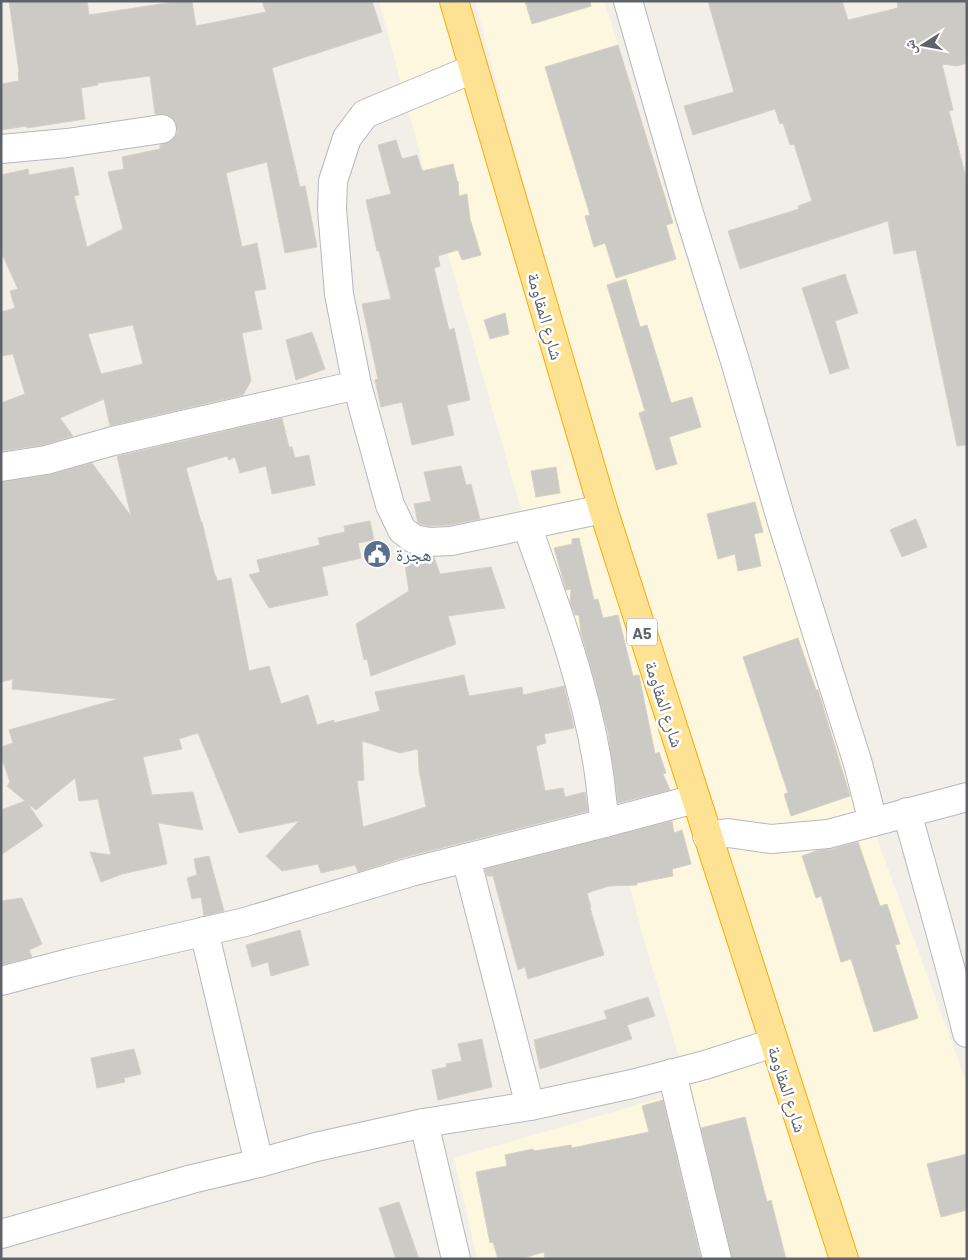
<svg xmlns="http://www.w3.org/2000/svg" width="968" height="1260" font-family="Barlow,'Noto Naskh Arabic',sans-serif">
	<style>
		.commercial { fill: #fef7e0 }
		.building { fill: #cccac5; stroke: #d6d1c6; fill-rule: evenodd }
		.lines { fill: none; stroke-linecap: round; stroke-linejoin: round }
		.minor-casing { stroke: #b5b8bc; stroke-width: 30 }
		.highway-casing { stroke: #f9ab00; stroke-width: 30 }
		.minor { stroke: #fff; stroke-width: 28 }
		.highway { stroke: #fde293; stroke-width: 28 }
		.labels { text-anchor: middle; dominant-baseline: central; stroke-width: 5; stroke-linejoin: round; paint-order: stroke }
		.shield { fill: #fff; stroke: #8f9295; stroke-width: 1 }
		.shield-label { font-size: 16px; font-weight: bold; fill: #5f6368 }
		.street-label { font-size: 18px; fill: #5f6368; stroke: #fff }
		.service-label { font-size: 18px; fill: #4e5e75; stroke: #fff; text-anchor: start }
	</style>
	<rect width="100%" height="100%" fill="#f1efe8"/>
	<g class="commercial">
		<path d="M379,1h61l57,192 86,304 249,762h-355l-23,-101 235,-68 -45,-150 -34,-131 -99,-334 -81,-283z"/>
		<path d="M475,1h129l121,378 100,318 142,387v175h-110l-104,-332 -116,-350 -123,-429z"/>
	</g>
	<g class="building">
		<path d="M9,1h78l2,14 91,-14h12l4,25 70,-14 -4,-11h110l10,31 -110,36 28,119 5,-1 12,61 -32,6 -18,-91 -41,11 16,74 15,-4 9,46 -12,2 8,38 -20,4 9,48 -8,14 -133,31 -6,-27 -44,19 13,18 -30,9 -42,6v-48l24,-9 -12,-40 -12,2v-44l14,-4 -5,-17 8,-2 -17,-37v-77l27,-6 1,6 44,-8 6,28 -5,1 13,51 36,-18 -15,-57 16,-3 -2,-12 38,-8v-4l12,-4 5,-7v-7l-3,-7 -6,-5 -13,-1 -5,-38 -52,7v2l-17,3 4,31 -58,9 -1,-2 -25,4v-46l18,-3 -1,-8 1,-1zM133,325l10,39 -42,10 -13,-40z"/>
		<path d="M525,1h65l1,5 -59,18z"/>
		<path d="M708,1h134l6,19 50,-12 -1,-7h70v62l-10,3 -15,-2 11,46 -4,1 18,71v263l-10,1 -41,-196 -22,4 -6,-33 -148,48 -12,-38 71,-22 -1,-3 14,-5 -18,-57 -4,1 -7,-22 -3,1 -5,-15 -82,26 -9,-29 50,-14z"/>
		<path d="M618,45l55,178 -7,2 10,34 -60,19 -11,-35 -11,4 -9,-31 5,-1 -45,-148z"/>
		<path d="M396,140l6,19 15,-4 5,16 31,-7 4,17h1l1,15 8,-2 3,25 11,36 -19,5 -4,-10 -20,6 2,10 -6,2 15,62 5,-2 16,72 -23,5 7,30 -42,10 -10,-43 -21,5 -6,-27 3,-1 -16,-75 29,-5 -12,-48h-2l-11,-51 25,-6 -13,-49z"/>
		<path d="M845,274l13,39 -23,8 14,47 -19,6 -28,-86z"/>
		<path d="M626,279l14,48 7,-2 24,78 21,-6 9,30 -32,10 8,27 -21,6 -17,-57 6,-2 -38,-126z"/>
		<path d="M505,313l4,21 -19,5 -6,-19z"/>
		<path d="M312,332l13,37 -29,11 -10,-40z"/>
		<path d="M282,418l7,29h3l3,11 14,-3 6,30 -43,9 -6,-28 -26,7 -5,-16 -6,3 -2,-4 -41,12 15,54h1l13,54h1l1,5 14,-3 18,93 20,-5 12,38 27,-9 9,30 17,-5v3l46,-12 -5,-19 89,-17 5,21 53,-9 1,8 41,-9 10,42 -30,6 2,9 -10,3 9,45 18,-3 2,9 20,-5 3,19 -183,46 -47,15 -3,-7 -34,8 -3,-9 -36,7 -16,-15 33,-35 -60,12 -41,-100 -19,6 3,10 -39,8 9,38 41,-3 10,38 -45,-7 9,41 -45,10 -21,8 -11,-30 21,3 -13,-56 -19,2 -4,-23 -39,32 -8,-6 15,22 -42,29v-45l24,-9 -18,-15 3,-4 -9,-26v-9l12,-4 -4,-13 109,-31 -106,-10 1,-10 -12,3v-200l47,-7 44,-12 39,53 -14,-60zM362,741l38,12 18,-4 1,21 7,37 -63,20 -6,-46 7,-1z"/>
		<path d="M461,466l5,19 5,-1 9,35 -31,6 -20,1 -8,-2 -3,-1 -4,-19 17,-3 -7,-29z"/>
		<path d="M556,467l4,26 -24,4 -5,-26z"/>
		<path d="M755,502l8,30 -9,2 7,32 -23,5 -3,-17 -17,5 -11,-45z"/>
		<path d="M916,519l11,28 -25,10 -12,-27z"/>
		<path d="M370,521l4,19 -16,3 3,15 -39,9 6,28 -59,13 -20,-33 11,-3 -3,-12 63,-15 -2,-7 27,-6 -1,-6z"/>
		<path d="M579,538l15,62 4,-1 5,19 15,-3 15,61 6,-1 16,79 4,-2 7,21 -3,1 7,16 -52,13 -10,-70 -16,-62 -11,-38 -2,-18h-4l-5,-13 1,-13 -5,1 -12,-42 18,-4v-5z"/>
		<path d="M419,556l15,1 6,17 51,-7 14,41 -57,8 8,28 -85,32 -4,-17 -3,1 -8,-36 53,-33 -5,-32z"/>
		<path d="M798,638l18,52h2l32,106 -59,20 -7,-22 4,-1 -45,-136z"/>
		<path d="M672,821l2,12 8,-3 9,34 -19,5 1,7 -36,7v2l-28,1 -22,7 4,14 -1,1 14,47 -76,24 -3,-12 -7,3 -25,-94h-6l-2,-7z"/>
		<path d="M858,842l22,64 7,-2 13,40 -5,1 23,73 -44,14 -23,-73 -10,3 -20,-66 -5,2 -14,-42 17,-6 13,-1z"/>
		<path d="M209,856l15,55 -20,5 -3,-19 -9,2 -5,-21 10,-3 -3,-16z"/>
		<path d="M22,898l20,46 -13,6 3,7 -31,8v-64z"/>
		<path d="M300,930l9,35 -38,11 -3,-14 -16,5 -6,-22z"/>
		<path d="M648,997l7,19 -28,9 5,14 -92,30 -6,-29 73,-21 -3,-8z"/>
		<path d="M482,1039l10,48 -54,13 -6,-30 15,-3 -1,-3 16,-3 -4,-17z"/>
		<path d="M134,1049l7,25 -17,4 1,4 -28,6 -6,-30z"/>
		<path d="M663,1100l38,159h-156l-1,-7 -24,7h-22l-5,-17 -3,1 -14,-71 31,-6 -2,-11 28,-6 1,2 37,-6 1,3 77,-16 -7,-26z"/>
		<path d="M745,1117l22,85 4,-2 15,59h-54l-31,-131z"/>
		<path d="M967,1154v56l-26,7 -14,-53z"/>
		<path d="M399,1202l20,57h-23l-17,-51z"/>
	</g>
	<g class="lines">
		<g class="minor-casing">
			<g id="minor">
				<path d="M628,1l60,209 47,151 46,158 77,245 15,58"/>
				<path d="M473,69l-108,45 -18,24 -14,43 -1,28 7,85 18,91 33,120 12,25 12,9 14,3 23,-1 152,-32"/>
				<path d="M1,149l66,-6 95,-14"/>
				<path d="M1,467l45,-7 67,-19 244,-56"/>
				<path d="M527,526c28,78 58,158 71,241 3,18 4,37 7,56"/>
				<path d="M907,812c20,74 42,147 60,221"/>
				<path d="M707,836l21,-3 43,6 57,-5 139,-37"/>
				<path d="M466,858l64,248"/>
				<path d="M204,931l55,232"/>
				<path d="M1,981l68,-18 176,-41 166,-50 194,-49 90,-24"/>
				<path d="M672,1073l45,186"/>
				<path d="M424,1123l32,136"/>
				<path d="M1,1234l191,-55 67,-16 57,-16 108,-24 106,-17 102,-22 73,-19 68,-22"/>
			</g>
		</g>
		<g class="highway-casing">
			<path id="highway" d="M454,1l149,508 241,750"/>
		</g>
		<use href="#minor" class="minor"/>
		<use href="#highway" class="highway"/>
	</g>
	<defs>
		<g id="civic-disc" transform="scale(1.4375)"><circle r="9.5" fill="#5c6f8a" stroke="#fff"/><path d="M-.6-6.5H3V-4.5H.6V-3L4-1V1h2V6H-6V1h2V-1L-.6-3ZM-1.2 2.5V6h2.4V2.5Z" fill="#fff"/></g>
	</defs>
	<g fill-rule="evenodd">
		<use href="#civic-disc" x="377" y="554"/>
	</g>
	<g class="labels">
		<rect class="shield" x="627" y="618.5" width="30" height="27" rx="4"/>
		<g class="shield-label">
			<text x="642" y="632">A5</text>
		</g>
		<g class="street-label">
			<text transform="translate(546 316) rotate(74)">شارع المقاومة</text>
			<text transform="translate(665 704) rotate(72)">شارع المقاومة</text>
			<text transform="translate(788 1089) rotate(72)">شارع المقاومة</text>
		</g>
		<g class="service-label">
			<text x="396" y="554">هجرة</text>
		</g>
	</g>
	<rect width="968" height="1260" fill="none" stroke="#5f6368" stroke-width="5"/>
	<g transform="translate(923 45) rotate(259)" stroke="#ffffff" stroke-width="4" paint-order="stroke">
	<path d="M0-4L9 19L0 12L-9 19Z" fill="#5f6368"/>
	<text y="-8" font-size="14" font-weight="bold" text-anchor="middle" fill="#5f6368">ش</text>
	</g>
</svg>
